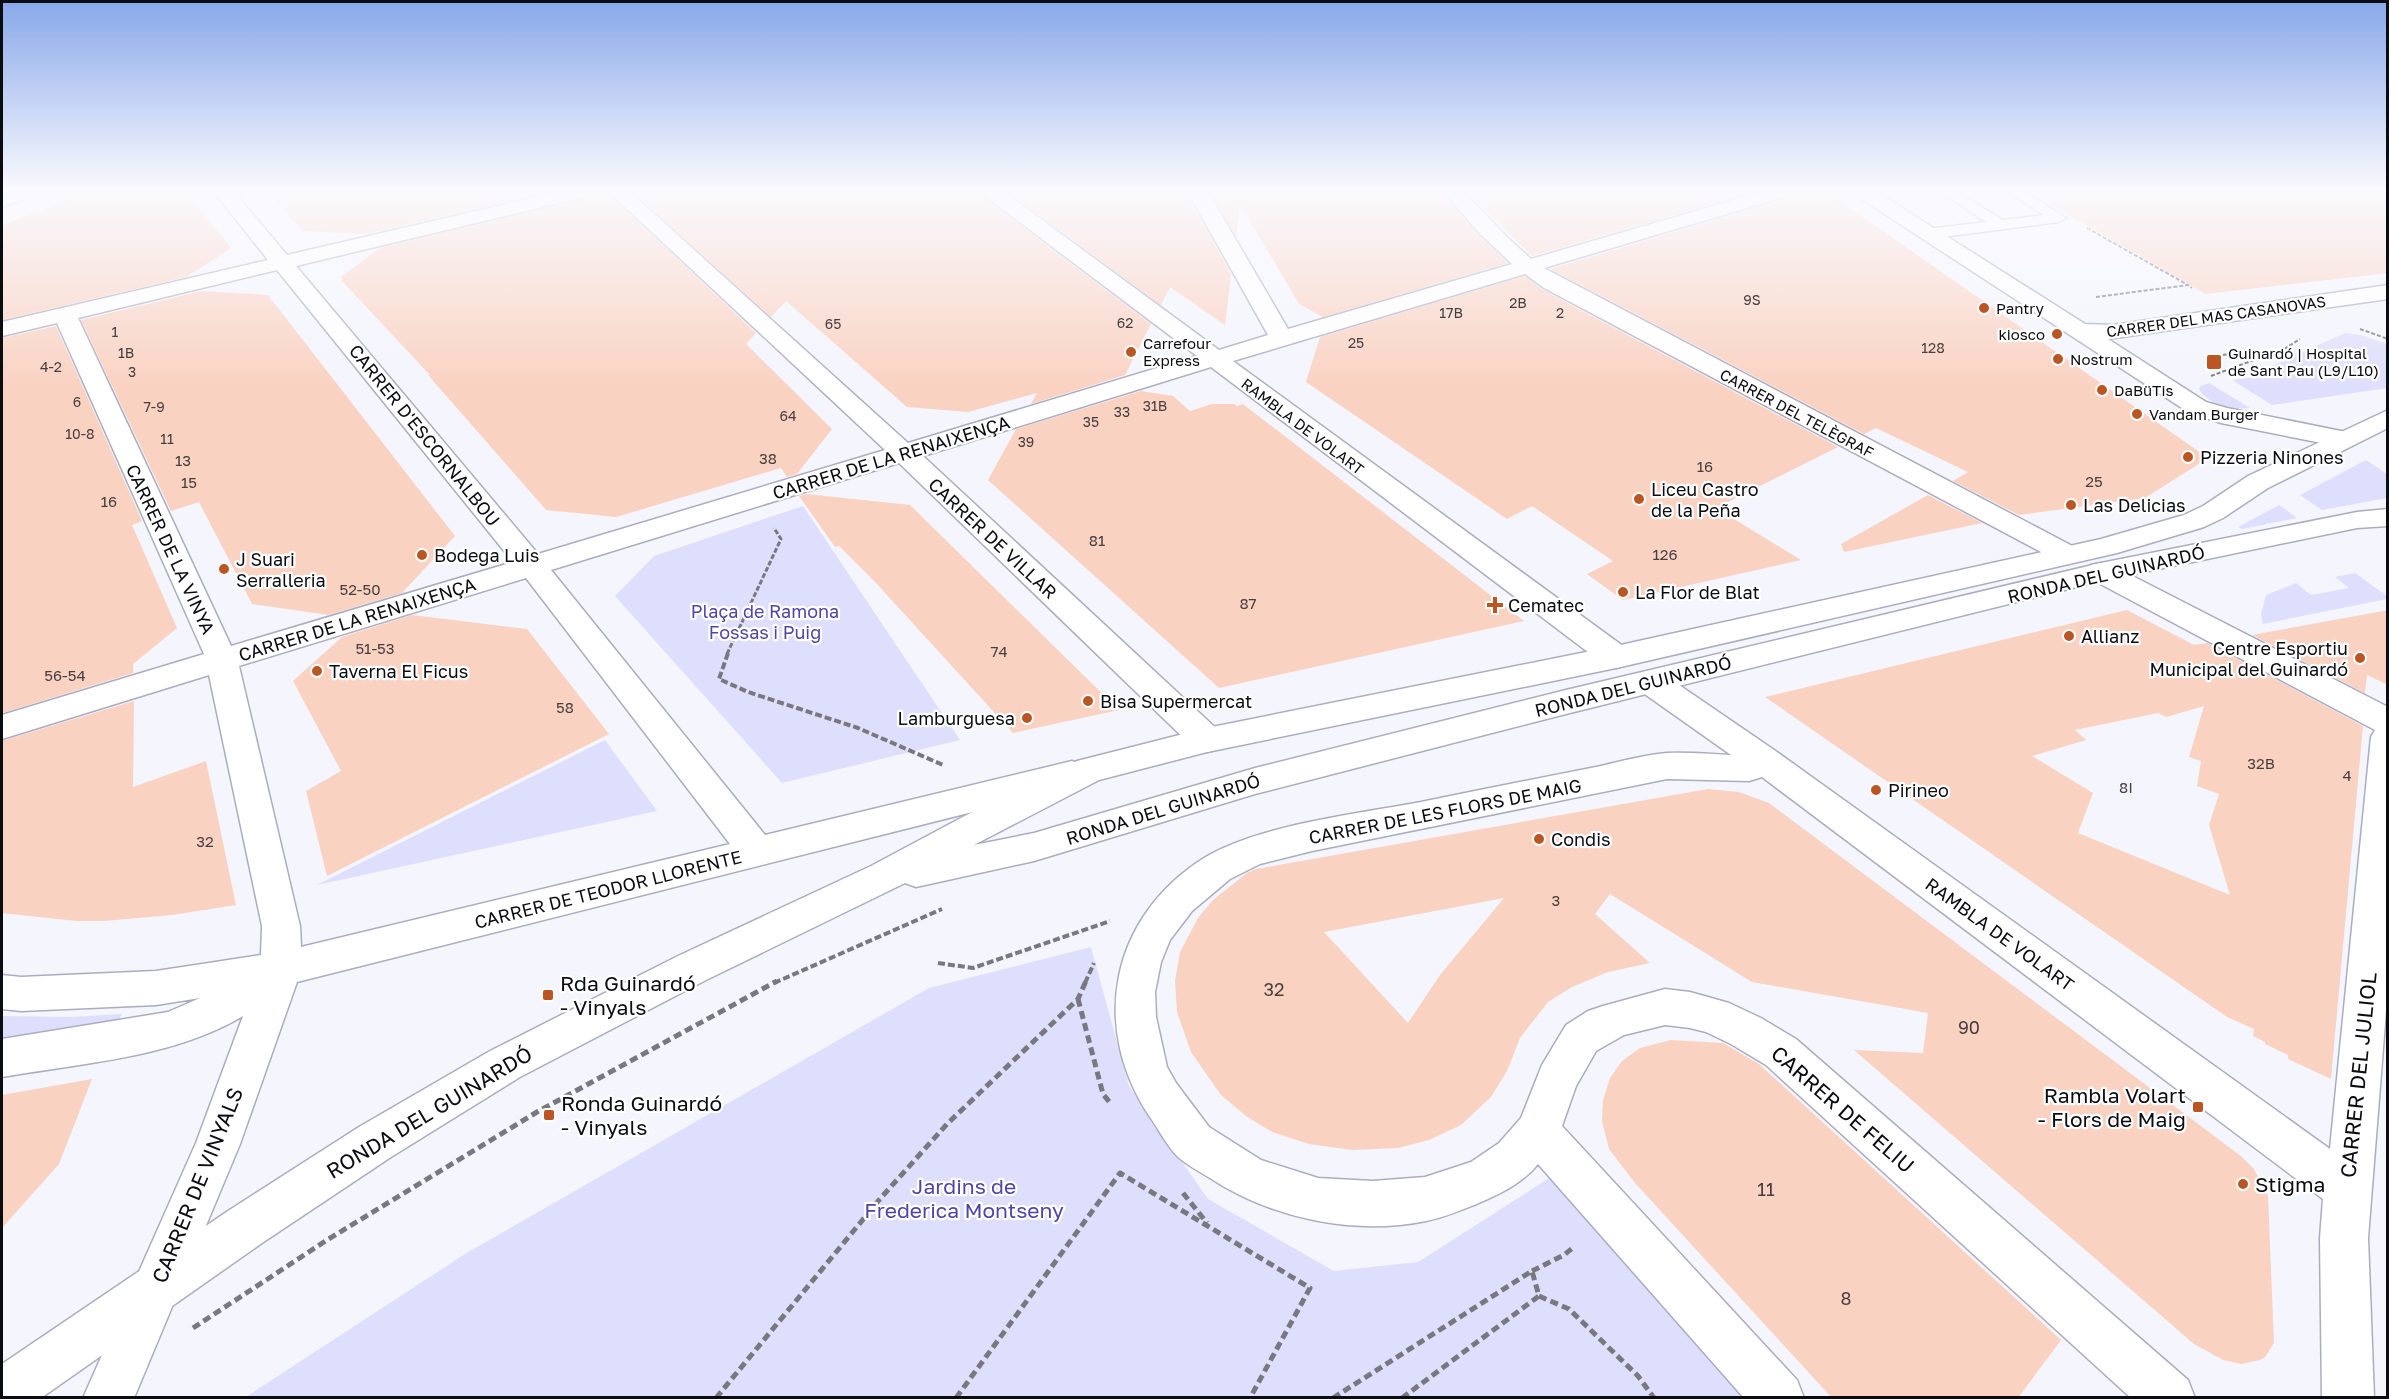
<svg xmlns="http://www.w3.org/2000/svg" width="2389" height="1399" font-family="'Golos Text',sans-serif">
	<style>
		.green { fill: #dedffc }
		.building { fill: #fad2c2; fill-rule: evenodd }
		.lines { fill: none; stroke-linecap: round; stroke-linejoin: round }
		.lane-casing { stroke: #acacc0; stroke-width: 3 }
		.street-casing { stroke: #acacc0; stroke-width: 3 }
		.primary-casing { stroke: #acacc0; stroke-width: 3 }
		.path-far3 { stroke: #787980; stroke-width: 2; stroke-dasharray: 4 2; stroke-linecap: butt }
		.path-far2 { stroke: #787980; stroke-width: 3; stroke-dasharray: 5 2; stroke-linecap: butt }
		.path-far1 { stroke: #787980; stroke-width: 4; stroke-dasharray: 7 3; stroke-linecap: butt }
		.path { stroke: #787980; stroke-width: 5; stroke-dasharray: 8 4.5; stroke-linecap: butt }
		.lane { fill: #fff; fill-rule: evenodd }
		.street { fill: #fff; fill-rule: evenodd }
		.primary { fill: #fff; fill-rule: evenodd }
		.poi-dot { fill: #ba5624; stroke: #fff; stroke-width: 2 }
		.labels { text-anchor: middle; dominant-baseline: central; stroke-width: 4.5; stroke-linejoin: round; paint-order: stroke }
		.far-number-label { font-size: 14px; fill: #473e3e }
		.far-poi-label { font-size: 15px; fill: #0b0c12; stroke: #fff; text-anchor: start }
		.far-street-label { font-size: 15px; fill: #0b0c12; stroke: #fff }
		.number-label { font-size: 15px; fill: #473e3e }
		.street-label { font-size: 18px; fill: #0b0c12; stroke: #fff }
		.poi-label { font-size: 18px; fill: #0b0c12; stroke: #fff; text-anchor: start }
		.park-label { font-size: 18px; fill: #5044a8; stroke: #fff }
		.near-number-label { font-size: 18px; fill: #473e3e }
		.near-poi-label { font-size: 21px; fill: #0b0c12; stroke: #fff; text-anchor: start }
		.near-street-label { font-size: 21px; fill: #0b0c12; stroke: #fff }
		.near-park-label { font-size: 21px; fill: #5044a8; stroke: #fff }
	</style>
	<rect width="100%" height="100%" fill="#f4f5fd"/>
	<g class="green">
		<path d="M2345,333l16,2 26,9v44l-115,17 -40,-25 36,-5 2,-8 4,-2z"/>
		<path d="M2209,383l41,25c-17,2 -42,-3 -51,-19l2,-3z"/>
		<path d="M2366,460l21,14v24l-65,12 -22,-15z"/>
		<path d="M2279,505l18,13 -55,11 -4,-2z"/>
		<path d="M803,506l157,234 -178,43 -167,-187 39,-40z"/>
		<path d="M2355,573l32,23v3l-124,25 -2,-10 5,-19 30,-12 15,12 38,-7 -14,-11z"/>
		<path d="M605,740l52,71 -340,74z"/>
		<path d="M1091,947l38,139 79,113 126,72 84,-9 136,-87 197,223h-1507l221,-144 464,-266z"/>
		<path d="M122,1014l-5,10 -115,20v-28l70,1z"/>
	</g>
	<g class="building">
		<path d="M93,192h93l45,56 -45,29 -184,43v-95z"/>
		<path d="M269,192h281l-184,42 -64,-3z"/>
		<path d="M594,192h13l149,141 -10,11 86,85 -35,45 -10,3 -6,-9 -165,49 -70,-7 -118,-135h2l-89,-95 2,-1 -2,-2 39,-29 210,-50z"/>
		<path d="M633,192h347l4,6 167,126 -26,51 -94,29 6,-11 -69,19 -61,-5 -121,-106 -15,16z"/>
		<path d="M1007,192h179l45,82 -6,51 -55,-38 -9,18z"/>
		<path d="M1210,192h232l36,43 30,28 -185,54 -24,-13 -59,-100 -4,32z"/>
		<path d="M1467,192h287l-222,64z"/>
		<path d="M1793,192h34l381,266 -63,40 -126,17 -66,-34 15,-9 -92,-44 -12,6 -314,-165 239,-71z"/>
		<path d="M2029,192h359v81l-182,21z"/>
		<path d="M1525,276l18,14 295,157 -122,61 85,52 -178,40 -36,-26 26,-13 -81,-55 -25,13 -201,-137 14,-45z"/>
		<path d="M201,291l67,4 187,241 -53,57 -74,22 -76,-11 -53,-102 -28,9 -90,-191z"/>
		<path d="M56,326l86,195 -10,4 45,103 -44,36v9l-131,40v-375z"/>
		<path d="M1141,391l32,5 17,15 22,-7h22l3,2 6,-2 281,217 -305,67 -231,-208 28,-51z"/>
		<path d="M807,494l103,11 209,205 -106,23 -137,-150 -37,-37 -4,1 -36,-51z"/>
		<path d="M1928,495l54,28 -138,29 -3,-8z"/>
		<path d="M2127,610l67,35 13,-2 156,83 -32,353 -43,-20v-4l-23,-11v-2l-12,-6 1,-7 -27,-12 -462,-320zM2204,706l-15,51 12,4 -4,25 22,8 -10,31 21,70 -152,-62 15,-40 -61,-37 54,-16 -11,-10 83,-17 8,4z"/>
		<path d="M2388,610v75l-21,-10 -2,18 -113,-58z"/>
		<path d="M412,615l115,14 82,105 -282,142 -21,-85 35,-20 -48,-90 49,-44z"/>
		<path d="M134,701l-1,86 73,-26 30,144 -64,10 -68,6h-28l-74,-8v-172z"/>
		<path d="M1708,789l31,3 30,11 472,353 13,13 14,27 6,147 -9,14 -5,3 -19,4 -18,-4 -29,-16 -340,-294 69,3 5,-40 -176,-31 -142,-88 -15,20 55,49 -42,9 -36,15 -24,15 -28,36 -13,33 -16,26 -30,28 -32,15 -31,8 -46,2 -43,-6 -37,-12 -26,-16 -25,-21 -30,-43 -14,-40 -2,-31 5,-29 18,-34 15,-18 34,-27 9,-4zM1504,898l-64,77 -32,48 -84,-91z"/>
		<path d="M1671,1040l52,3 36,21 302,276 -43,58h-186l-197,-215 -26,-34 -7,-28 1,-21 7,-22 12,-17 18,-13z"/>
		<path d="M92,1079l-33,85 -57,64v-133z"/>
	</g>
	<g class="lines">
		<g class="lane-casing">
			<path id="lane" d="M1941,192h16l46,28 41,-5 -36,-23h17l41,26 -7,4 -132,17 -5,-2 -3,-3 8,-5 59,-7z"/>
		</g>
		<g class="street-casing">
			<g id="street">
				<path d="M9,192h27l-3,4 -31,11v-13z"/>
				<path d="M214,192h20l53,63 271,-63h34l-3,4 -293,70 242,288 347,-104 -276,-258h21l278,251 289,-87 -212,-160 -3,-4h22l215,158 49,-15 -80,-143h20l80,137 224,-65 -32,-30 -36,-42h20l43,45 24,22 230,-67h30l-3,4 -244,72 534,281 5,6 -5,6 -10,3 -10,-3 -514,-273 -19,-14 -292,87 394,288 5,8 -5,8 -11,3 -11,-3 -394,-298 -288,89 296,275 5,9 -5,9 -12,3 -12,-3 -296,-286 -348,107 214,265 307,-74 12,4 5,9 -5,9 -12,4 -775,195 -57,162 -106,254h-51l113,-255 47,-127c-70,42 -161,47 -241,61v-38l166,-27 32,-14 -44,7 -135,6 -19,-2v-34l19,2 135,-6 105,-16 1,-29 -53,-251 -207,64v-24l202,-61 -147,-331 -55,13v-14l266,-62zM277,270l236,292 -282,84 -153,-328zM526,578l204,266 -429,103 -1,-21 -61,-260z"/>
				<path d="M1854,192h23l208,132 28,1 275,-40v14l-280,40 98,63 21,6 124,25 4,6 -4,6 -9,2 -121,-24 -33,-11 -331,-216z"/>
				<path d="M2101,563l10,2 277,142v278l-20,253 6,160h-52l-2,-160 3,-39 -561,-422 -13,4 -82,-2 -355,72 -52,13 -30,15 -38,32 -22,29 -9,22 -6,30 1,25 11,50 9,16 33,44 52,33 57,18 55,3 52,-4 46,-15 28,-19 22,-25 21,-53 24,-40 22,-14 15,-5 62,-17 25,3 39,11 32,15 35,21 392,341 7,18h-64l-365,-333 -35,-21 -25,-12 -16,-4 -25,-3 -41,10 -28,16 -20,35 -14,40 235,254 7,18h-60l-206,-234c-16,20 -40,31 -64,41 -15,6 -32,13 -48,16 -73,15 -155,-3 -216,-43 -10,-6 -23,-13 -32,-21 -10,-10 -18,-25 -26,-37 -63,-91 -43,-202 52,-262 54,-33 153,-44 217,-56 57,-12 114,-23 170,-34 25,-5 51,-13 76,-15 21,-1 43,1 64,2l-92,-65 -4,-8 4,-8 12,-3 12,3 114,78 553,397 41,-412 4,-7 -284,-151 -5,-7 5,-7z"/>
			</g>
		</g>
		<g class="primary-casing">
			<path id="primary" d="M2388,410v18l-120,60 -45,30 -19,9 -87,26 -501,115 -409,84 -108,28 -125,65 60,-12 221,-65 311,-78 535,-127 256,-51 31,-3v17l-31,2 -256,53 -535,133 -311,80 -221,67 -118,26 -11,-4 -199,97 -186,97 -129,80 -129,86 -221,155h-39v-34l226,-153 131,-84 131,-76 188,-95 193,-90 118,-63 88,-42 130,-33 409,-82 485,-107 83,-24 19,-9 45,-30z"/>
		</g>
		<g class="path-far3">
			<path d="M2087,228l101,57"/>
			<path d="M2096,297l92,-12 4,3"/>
			<path d="M2360,329l28,10"/>
			<path d="M2223,355l16,-3"/>
			<path d="M2211,376l75,-28 14,-9"/>
		</g>
		<path class="path-far2" d="M727,654l54,-115 -7,-11"/>
		<g class="path-far1">
			<path d="M728,653l-9,26 29,13 110,36 85,37"/>
			<path d="M938,963l35,5 137,-47"/>
			<path d="M774,983l168,-74"/>
			<path d="M1085,983l9,-20"/>
		</g>
		<g class="path">
			<path d="M1078,999l25,95 8,10"/>
			<path d="M1183,1193l24,30"/>
			<path d="M1532,1271l32,-16 11,-9"/>
			<path d="M1539,1296l30,13 69,67 16,22"/>
			<path d="M193,1328l134,-88 210,-128 240,-131"/>
			<path d="M716,1398l163,-198 68,-76 131,-125 8,-18"/>
			<path d="M956,1398l164,-225 190,115 -60,110"/>
			<path d="M1333,1398l199,-127 7,25 -137,102"/>
		</g>
		<use href="#lane" class="lane"/>
		<use href="#street" class="street"/>
		<use href="#primary" class="primary"/>
	</g>
	<linearGradient id="sky" x2="0" y2="1"><stop stop-color="#88a8ea"/><stop offset="0.49" stop-color="#fafafe"/><stop offset="1" stop-color="#fafafe" stop-opacity="0"/></linearGradient>
	<rect width="2389" height="388" fill="url(#sky)"/>
	<g class="poi-dot">
		<circle cx="1984" cy="308" r="6"/>
		<circle cx="2057" cy="334" r="6"/>
		<circle cx="1131" cy="352" r="6"/>
		<circle cx="2058" cy="359" r="6"/>
		<rect x="2206" y="354" width="16" height="16" rx="3"/>
		<circle cx="2102" cy="390" r="6"/>
		<circle cx="2137" cy="414" r="6"/>
		<circle cx="2188" cy="457" r="6"/>
		<circle cx="1639" cy="499" r="6"/>
		<circle cx="2071" cy="505" r="6"/>
		<circle cx="422" cy="555" r="6"/>
		<circle cx="224" cy="569" r="6"/>
		<circle cx="1623" cy="592" r="6"/>
		<path d="M1492 596h6v6h6v6h-6v6h-6v-6h-6v-6h6z"/>
		<circle cx="2069" cy="636" r="6"/>
		<circle cx="2360" cy="658" r="6"/>
		<circle cx="317" cy="671" r="6"/>
		<circle cx="1088" cy="701" r="6"/>
		<circle cx="1027" cy="718" r="6"/>
		<circle cx="1876" cy="790" r="6"/>
		<circle cx="1539" cy="839" r="6"/>
		<rect x="542" y="989" width="12" height="12" rx="3"/>
		<rect x="2192" y="1101" width="12" height="12" rx="3"/>
		<rect x="543" y="1109" width="12" height="12" rx="3"/>
		<circle cx="2243" cy="1184" r="6"/>
	</g>
	<g class="labels">
		<g class="far-number-label">
			<text x="1752" y="299">9S</text>
			<text x="1518" y="302">2B</text>
			<text x="1451" y="312">17B</text>
			<text x="1560" y="312">2</text>
			<text x="1125" y="322">62</text>
			<text x="833" y="323">65</text>
			<text x="115" y="331">1</text>
			<text x="1356" y="342">25</text>
			<text x="1933" y="347">128</text>
			<text x="126" y="352">1B</text>
			<text x="51" y="366">4-2</text>
			<text x="132" y="371">3</text>
			<text x="77" y="401">6</text>
			<text x="1155" y="405">31B</text>
			<text x="154" y="406">7-9</text>
			<text x="1122" y="411">33</text>
			<text x="788" y="415">64</text>
			<text x="1091" y="421">35</text>
			<text x="80" y="433">10-8</text>
			<text x="167" y="438">11</text>
			<text x="1026" y="441">39</text>
		</g>
		<g class="far-poi-label">
			<text x="1996" y="308">Pantry</text>
			<text x="2045" y="334" text-anchor="end">kiosco</text>
			<text x="1143" y="343">Carrefour<tspan x="1143" dy="17">Express</tspan></text>
			<text x="2228" y="353">Guinardó | Hospital<tspan x="2228" dy="17">de Sant Pau (L9/L10)</tspan></text>
			<text x="2070" y="359">Nostrum</text>
			<text x="2114" y="390">DaBüTis</text>
			<text x="2149" y="414">Vandam Burger</text>
		</g>
		<g class="far-street-label">
			<text transform="translate(2216 316) rotate(-8)">CARRER DEL MAS CASANOVAS</text>
			<text transform="translate(1797 413) rotate(28)">CARRER DEL TELÈGRAF</text>
			<text transform="translate(1303 426) rotate(37)">RAMBLA DE VOLART</text>
		</g>
		<g class="number-label">
			<text x="768" y="458">38</text>
			<text x="183" y="460">13</text>
			<text x="1705" y="466">16</text>
			<text x="2094" y="481">25</text>
			<text x="189" y="482">15</text>
			<text x="109" y="501">16</text>
			<text x="1097" y="540">81</text>
			<text x="1665" y="554">126</text>
			<text x="360" y="589">52-50</text>
			<text x="1248" y="603">87</text>
			<text x="375" y="648">51-53</text>
			<text x="999" y="651">74</text>
			<text x="65" y="675">56-54</text>
			<text x="565" y="707">58</text>
			<text x="2261" y="763">32B</text>
			<text x="2347" y="775">4</text>
			<text x="2126" y="787">8I</text>
			<text x="205" y="841">32</text>
			<text x="1556" y="900">3</text>
		</g>
		<g class="street-label">
			<text transform="translate(425 435) rotate(51)">CARRER D'ESCORNALBOU</text>
			<text transform="translate(891 457) rotate(-17)">CARRER DE LA RENAIXENÇA</text>
			<text transform="translate(993 538) rotate(43)">CARRER DE VILLAR</text>
			<text transform="translate(171 549) rotate(65)">CARRER DE LA VINYA</text>
			<text transform="translate(2106 574) rotate(-13)">RONDA DEL GUINARDÓ</text>
			<text transform="translate(357 619) rotate(-17)">CARRER DE LA RENAIXENÇA</text>
			<text transform="translate(1633 686) rotate(-14)">RONDA DEL GUINARDÓ</text>
			<text transform="translate(1163 809) rotate(-17)">RONDA DEL GUINARDÓ</text>
			<text transform="translate(1445 811) rotate(-11)">CARRER DE LES FLORS DE MAIG</text>
			<text transform="translate(608 889) rotate(-14)">CARRER DE TEODOR LLORENTE</text>
			<text transform="translate(2000 934) rotate(36)">RAMBLA DE VOLART</text>
		</g>
		<g class="poi-label">
			<text x="2200" y="457">Pizzeria Ninones</text>
			<text x="1651" y="489">Liceu Castro<tspan x="1651" dy="21">de la Peña</tspan></text>
			<text x="2083" y="505">Las Delicias</text>
			<text x="434" y="555">Bodega Luis</text>
			<text x="236" y="559">J Suari<tspan x="236" dy="21">Serralleria</tspan></text>
			<text x="1635" y="592">La Flor de Blat</text>
			<text x="1508" y="605">Cematec</text>
			<text x="2081" y="636">Allianz</text>
			<text x="2348" y="648" text-anchor="end">Centre Esportiu<tspan x="2348" dy="21">Municipal del Guinardó</tspan></text>
			<text x="329" y="671">Taverna El Ficus</text>
			<text x="1100" y="701">Bisa Supermercat</text>
			<text x="1015" y="718" text-anchor="end">Lamburguesa</text>
			<text x="1888" y="790">Pirineo</text>
			<text x="1551" y="839">Condis</text>
		</g>
		<g class="park-label">
			<text x="765" y="611">Plaça de Ramona<tspan x="765" dy="21">Fossas i Puig</tspan></text>
		</g>
		<g class="near-number-label">
			<text x="1274" y="989">32</text>
			<text x="1969" y="1027">90</text>
			<text x="1766" y="1189">11</text>
			<text x="1846" y="1298">8</text>
		</g>
		<g class="near-poi-label">
			<text x="560" y="983">Rda Guinardó<tspan x="560" dy="24">- Vinyals</tspan></text>
			<text x="2186" y="1095" text-anchor="end">Rambla Volart<tspan x="2186" dy="24">- Flors de Maig</tspan></text>
			<text x="561" y="1103">Ronda Guinardó<tspan x="561" dy="24">- Vinyals</tspan></text>
			<text x="2255" y="1184">Stigma</text>
		</g>
		<g class="near-street-label">
			<text transform="translate(2358 1075) rotate(-84)">CARRER DEL JULIOL</text>
			<text transform="translate(1843 1109) rotate(41)">CARRER DE FELIU</text>
			<text transform="translate(429 1112) rotate(-31)">RONDA DEL GUINARDÓ</text>
			<text transform="translate(197 1185) rotate(-68)">CARRER DE VINYALS</text>
		</g>
		<g class="near-park-label">
			<text x="964" y="1186">Jardins de<tspan x="964" dy="24">Frederica Montseny</tspan></text>
		</g>
	</g>
	<rect width="2389" height="1399" fill="none" stroke="#0b0c12" stroke-width="6"/>
</svg>
